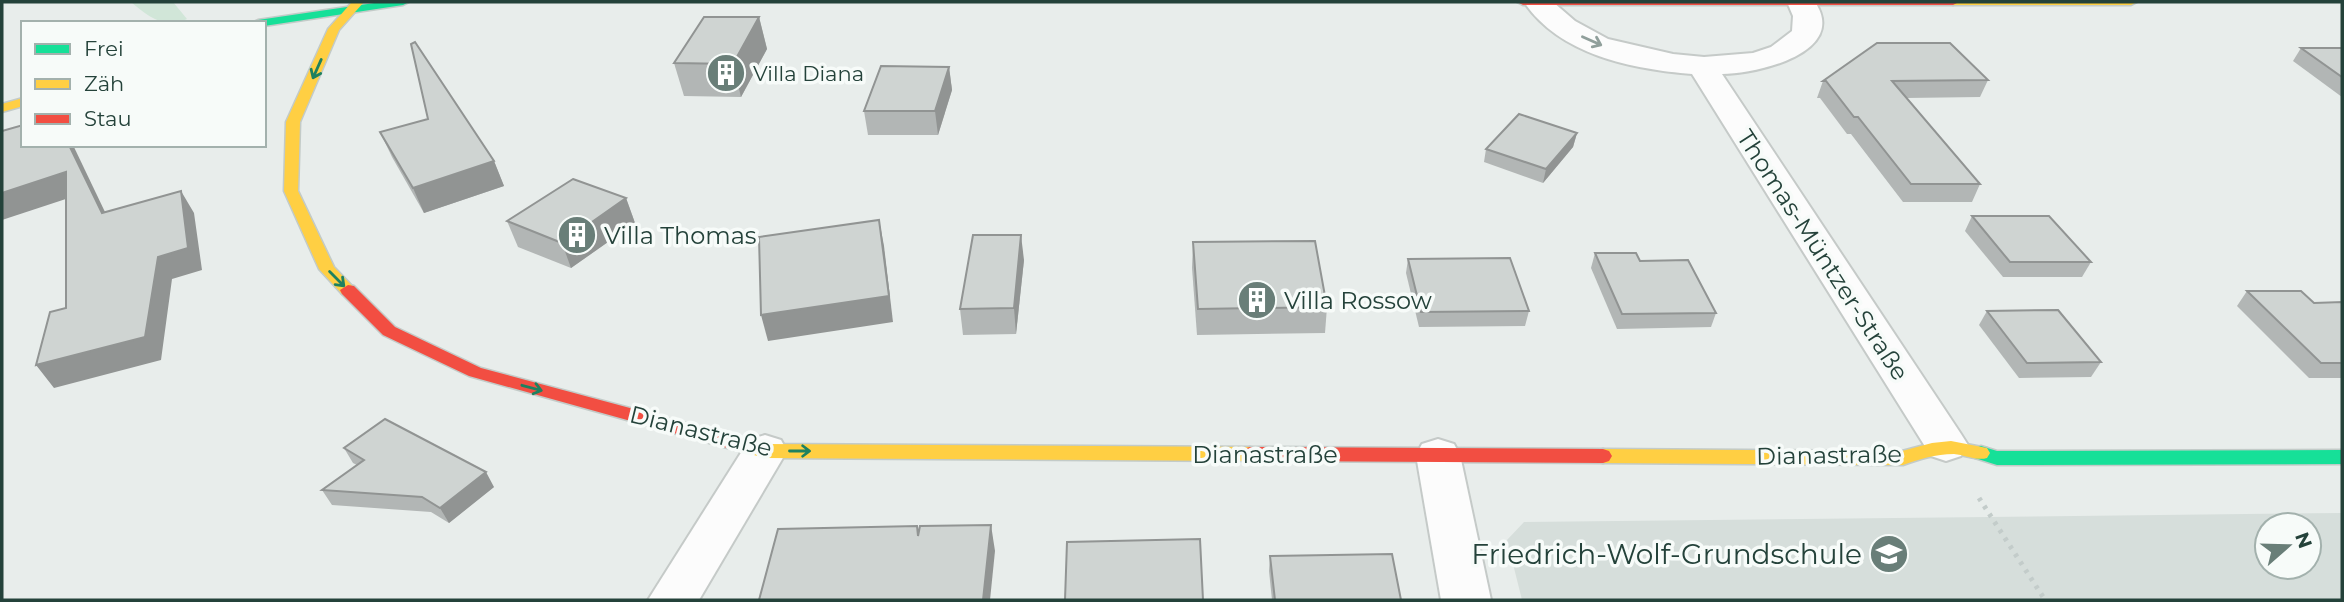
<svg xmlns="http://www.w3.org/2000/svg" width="2344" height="602" font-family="Montserrat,sans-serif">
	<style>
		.built { fill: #d6dedb; fill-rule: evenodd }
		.green { fill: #d1e6d8 }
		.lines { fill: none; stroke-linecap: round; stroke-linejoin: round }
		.street-casing { stroke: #c5cac8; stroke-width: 4 }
		.fast-casing { stroke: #c3cbc8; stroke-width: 3 }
		.slow-casing { stroke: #c3cbc8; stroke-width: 3 }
		.jam-casing { stroke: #c3cbc8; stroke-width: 3 }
		.path { stroke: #c3ccca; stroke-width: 5; stroke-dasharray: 3.5 6; stroke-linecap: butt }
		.street { fill: #fcfcfc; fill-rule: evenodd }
		.fast { fill: #16e098; fill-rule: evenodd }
		.slow { fill: #ffcf43; fill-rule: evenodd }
		.jam { fill: #f24e42; fill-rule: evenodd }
		.wall { fill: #b2b6b5 }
		.shaded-wall { fill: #919493 }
		.building { fill: #cfd4d2; stroke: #919493; stroke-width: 2 }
		.oneway { stroke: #909f9b }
		.oneway2 { stroke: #1e8160 }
		.labels { text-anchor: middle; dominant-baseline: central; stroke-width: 7; stroke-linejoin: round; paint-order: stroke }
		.far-poi-label { font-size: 21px; fill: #24423a; stroke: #f7fbf9; text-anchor: start }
		.poi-label { font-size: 24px; fill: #24423a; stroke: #f7fbf9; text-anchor: start }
		.street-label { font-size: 24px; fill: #24423a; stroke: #f7fbf9 }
		.near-poi-label { font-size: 28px; fill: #24423a; stroke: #f7fbf9; text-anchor: end }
	</style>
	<rect width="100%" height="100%" fill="#e8edeb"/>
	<path class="built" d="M2342,513v87h-820l-15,-60 17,-18zM2267,525h42v42h-42z"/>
	<path class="green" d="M131,2h42l14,17c-23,11 -39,-3 -56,-17z"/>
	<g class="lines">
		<g class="street-casing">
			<g id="street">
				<path d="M1524,2h29l22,19 33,18 65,15 31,3 49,-4 18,-6 21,-16 1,-15 -6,-14h28c34,51 -59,72 -93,72l239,360 7,11 -7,11 -15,5 -15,-5 -239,-382c-60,-5 -132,-19 -168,-72z"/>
				<path d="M765,435l16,5 6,11 -88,149h-51l101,-160z"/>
				<path d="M1438,439l16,5 6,11 31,145h-50l-25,-145 6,-11z"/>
			</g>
		</g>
		<g class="fast-casing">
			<g id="fast">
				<path d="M381,2h28l-6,3 -139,21v-3h-12l6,-3z"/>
				<path d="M1981,446l16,5 345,-1v14l-345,1 -22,-7 -3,-5 3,-5z"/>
			</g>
		</g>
		<g class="slow-casing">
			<g id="slow">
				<path d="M352,2h12l-25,28 -39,92 -2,69 36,76 22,23 -8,5 -6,-1 -23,-25 -35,-78 2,-69 42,-93z"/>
				<path d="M1947,2h190l-6,3h-178z"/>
				<path d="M23,98v8l-21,6v-8z"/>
				<path d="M749,440l16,4 485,3 6,2 3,5 -3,5 -6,2 -485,-3 -22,-6 -3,-5 3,-5z"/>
				<path d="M1951,441l36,7 3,5 -3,5c-10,3 -22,-3 -33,-4 -19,0 -34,5 -51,11l-300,-2 -6,-2 -3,-5 3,-5 6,-2 299,2 30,-8z"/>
			</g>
		</g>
		<g class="jam-casing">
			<g id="jam">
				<path d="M1517,2h442l-6,3h-430z"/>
				<path d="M348,285l6,1 41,41 86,41 268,72 6,2 3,5 -3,5 -6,2 -280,-78 -86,-41 -41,-41 -2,-4z"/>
				<path d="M1250,447l353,2 6,2 3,5 -3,5 -6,2 -353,-2 -6,-2 -3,-5 3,-5z"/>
			</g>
		</g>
		<path class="path" d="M1979,498l66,102"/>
		<use href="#street" class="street"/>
		<use href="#fast" class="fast"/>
		<use href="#slow" class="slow"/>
		<use href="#jam" class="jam"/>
	</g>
	<g class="wall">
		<path d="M759,17l8,32 -26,48 -57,-1 -10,-33z"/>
		<path d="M2301,48h41v49l-49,-36z"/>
		<path d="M949,67l3,23 -14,45h-70l-4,-24z"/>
		<path d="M1988,80l-8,17 -74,1 74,86 -8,18h-69l-52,-68h-4l-27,-36h-3l6,-17z"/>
		<path d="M380,132l114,29 10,25 -80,27 -32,-56z"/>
		<path d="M1577,133l-4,14 -30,36 -59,-21 2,-13z"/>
		<path d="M626,198l9,25 -64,45 -53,-21 -11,-26z"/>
		<path d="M1972,216l119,46 -9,15h-79l-38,-46z"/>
		<path d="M1193,242l134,65 -2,26 -128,2 -5,-67z"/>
		<path d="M1595,253l45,8 76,52 -5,14 -94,2 -26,-61z"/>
		<path d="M1408,259l121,52 -4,15 -106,1 -13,-54z"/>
		<path d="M1024,260l-8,74 -53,1 -3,-26z"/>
		<path d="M2247,291l67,12 28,-1v76h-33l-72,-72z"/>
		<path d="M1987,311l114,51 -10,15 -72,1 -40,-53z"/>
		<path d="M344,448l150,39 -45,36 -18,-11 -99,-7 -10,-15 35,-25 -4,-2z"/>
		<path d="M1270,556l131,44h-129l-3,-29z"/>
	</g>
	<g class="shaded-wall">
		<path d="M759,17l8,32 -26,48 -8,-33z"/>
		<path d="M949,67l3,23 -14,45 -3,-24z"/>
		<path d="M1577,133l-4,14 -30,36 3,-14z"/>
		<path d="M69,145h4l43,90 -14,-22z"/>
		<path d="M494,161l10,25 -80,27 -11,-25z"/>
		<path d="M66,172l15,22 -79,26v-27z"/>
		<path d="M181,191l13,22 8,57 -30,9 -11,81 -107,28 -18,-23 122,-108z"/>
		<path d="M626,198l9,25 -64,45 -9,-25z"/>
		<path d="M879,220l5,26 9,76 -125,19 -7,-26z"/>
		<path d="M1021,235l3,25 -8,74 -2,-26z"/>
		<path d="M486,472l8,15 -45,36 -9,-15z"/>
		<path d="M991,525l4,26 -5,49h-7z"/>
	</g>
	<g class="building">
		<path d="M704,17h55l-26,47 -59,-1z"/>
		<path d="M415,42l79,119 -81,27 -33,-56 48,-13 -17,-75z"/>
		<path d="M1877,43h73l38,37 -96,1 88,103h-69l-53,-67h-4l-28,-36h-3z"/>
		<path d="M2301,48h41v29z"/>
		<path d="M881,66l68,1 -14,44h-71z"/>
		<path d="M1519,114l58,19 -31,36 -60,-20z"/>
		<path d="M23,125v20h46l33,68 79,-22 7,57 -30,9 -13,80 -109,28 14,-53 16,-4v-136l-64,21v-62z"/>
		<path d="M573,179l53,19 -64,45 -55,-22z"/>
		<path d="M1972,216h77l42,46h-81z"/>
		<path d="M879,220l10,76 -128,19 -2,-78z"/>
		<path d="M973,235h48l-7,73 -54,1z"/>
		<path d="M1315,241l12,66 -129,2 -5,-67z"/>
		<path d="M1595,253h41l4,8 48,-1 28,53 -94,1z"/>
		<path d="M1510,258l19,53 -108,1 -13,-53z"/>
		<path d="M2247,291h54l13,12 28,-1v61h-21z"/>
		<path d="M2058,310l43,52 -74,1 -40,-52z"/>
		<path d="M385,419l101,53 -46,36 -18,-11 -100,-7 42,-30 -20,-12z"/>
		<path d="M991,525l-8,75h-224l19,-71 139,-3 1,10 2,-10z"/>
		<path d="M1200,539l3,61h-138l2,-58z"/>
		<path d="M1392,554l9,46h-126l-5,-44z"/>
	</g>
	<defs><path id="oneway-shaft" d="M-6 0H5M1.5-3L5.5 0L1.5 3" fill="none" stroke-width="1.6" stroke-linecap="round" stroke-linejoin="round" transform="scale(1.75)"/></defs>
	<use class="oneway" href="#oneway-shaft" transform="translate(1592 41) rotate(24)"/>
	<g class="oneway2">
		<use href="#oneway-shaft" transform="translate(317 69) rotate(114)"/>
		<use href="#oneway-shaft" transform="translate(337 279) rotate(45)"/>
		<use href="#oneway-shaft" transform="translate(532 388) rotate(15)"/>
		<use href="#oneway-shaft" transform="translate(800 451)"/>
	</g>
	<defs>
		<g id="building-disc" transform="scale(2.0125)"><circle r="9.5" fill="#697e78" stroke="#f7fbf9"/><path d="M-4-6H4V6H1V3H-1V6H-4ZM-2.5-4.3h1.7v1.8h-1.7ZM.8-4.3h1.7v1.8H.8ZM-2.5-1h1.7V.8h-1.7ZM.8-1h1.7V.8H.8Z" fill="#fff"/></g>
		<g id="school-disc" transform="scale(2.0125)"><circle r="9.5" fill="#697e78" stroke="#f7fbf9"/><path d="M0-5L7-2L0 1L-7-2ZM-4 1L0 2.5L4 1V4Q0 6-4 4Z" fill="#fff"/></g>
	</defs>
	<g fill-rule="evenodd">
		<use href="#building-disc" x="726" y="73"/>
		<use href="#building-disc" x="577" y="235"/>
		<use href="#building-disc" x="1257" y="300"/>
		<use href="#school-disc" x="1889" y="554"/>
	</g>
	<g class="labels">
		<g class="far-poi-label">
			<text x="753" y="73">Villa Diana</text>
		</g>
		<g class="poi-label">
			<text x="604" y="235">Villa Thomas</text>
			<text x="1284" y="300">Villa Rossow</text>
		</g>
		<g class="street-label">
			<text transform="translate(1823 255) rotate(57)">Thomas-Müntzer-Straße</text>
			<text transform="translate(701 431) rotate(14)">Dianastraße</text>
			<text x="1265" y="454">Dianastraße</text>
			<text transform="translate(1829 455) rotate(-1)">Dianastraße</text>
		</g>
		<g class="near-poi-label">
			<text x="1862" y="554">Friedrich-Wolf-Grundschule</text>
		</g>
	</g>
	<rect width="2344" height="602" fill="none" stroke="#24423a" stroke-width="7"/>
	<rect x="21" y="21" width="245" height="126" fill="#f7fbf9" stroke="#a3b1ad" stroke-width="2"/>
	<rect x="35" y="44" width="35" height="10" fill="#16e098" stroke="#a3b1ad" stroke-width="2"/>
	<text x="84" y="56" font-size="21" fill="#24423a">Frei</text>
	<rect x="35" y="79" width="35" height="10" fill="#ffcf43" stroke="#a3b1ad" stroke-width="2"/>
	<text x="84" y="91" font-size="21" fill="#24423a">Zäh</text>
	<rect x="35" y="114" width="35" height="10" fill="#f24e42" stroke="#a3b1ad" stroke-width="2"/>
	<text x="84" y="126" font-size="21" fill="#24423a">Stau</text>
	<g transform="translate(2288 546) rotate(70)"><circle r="33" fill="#f7fbf9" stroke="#a3b1ad" stroke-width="2"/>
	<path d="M0-5L12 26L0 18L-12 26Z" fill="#697e78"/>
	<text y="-10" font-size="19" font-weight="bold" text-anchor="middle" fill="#24423a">N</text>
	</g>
</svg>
